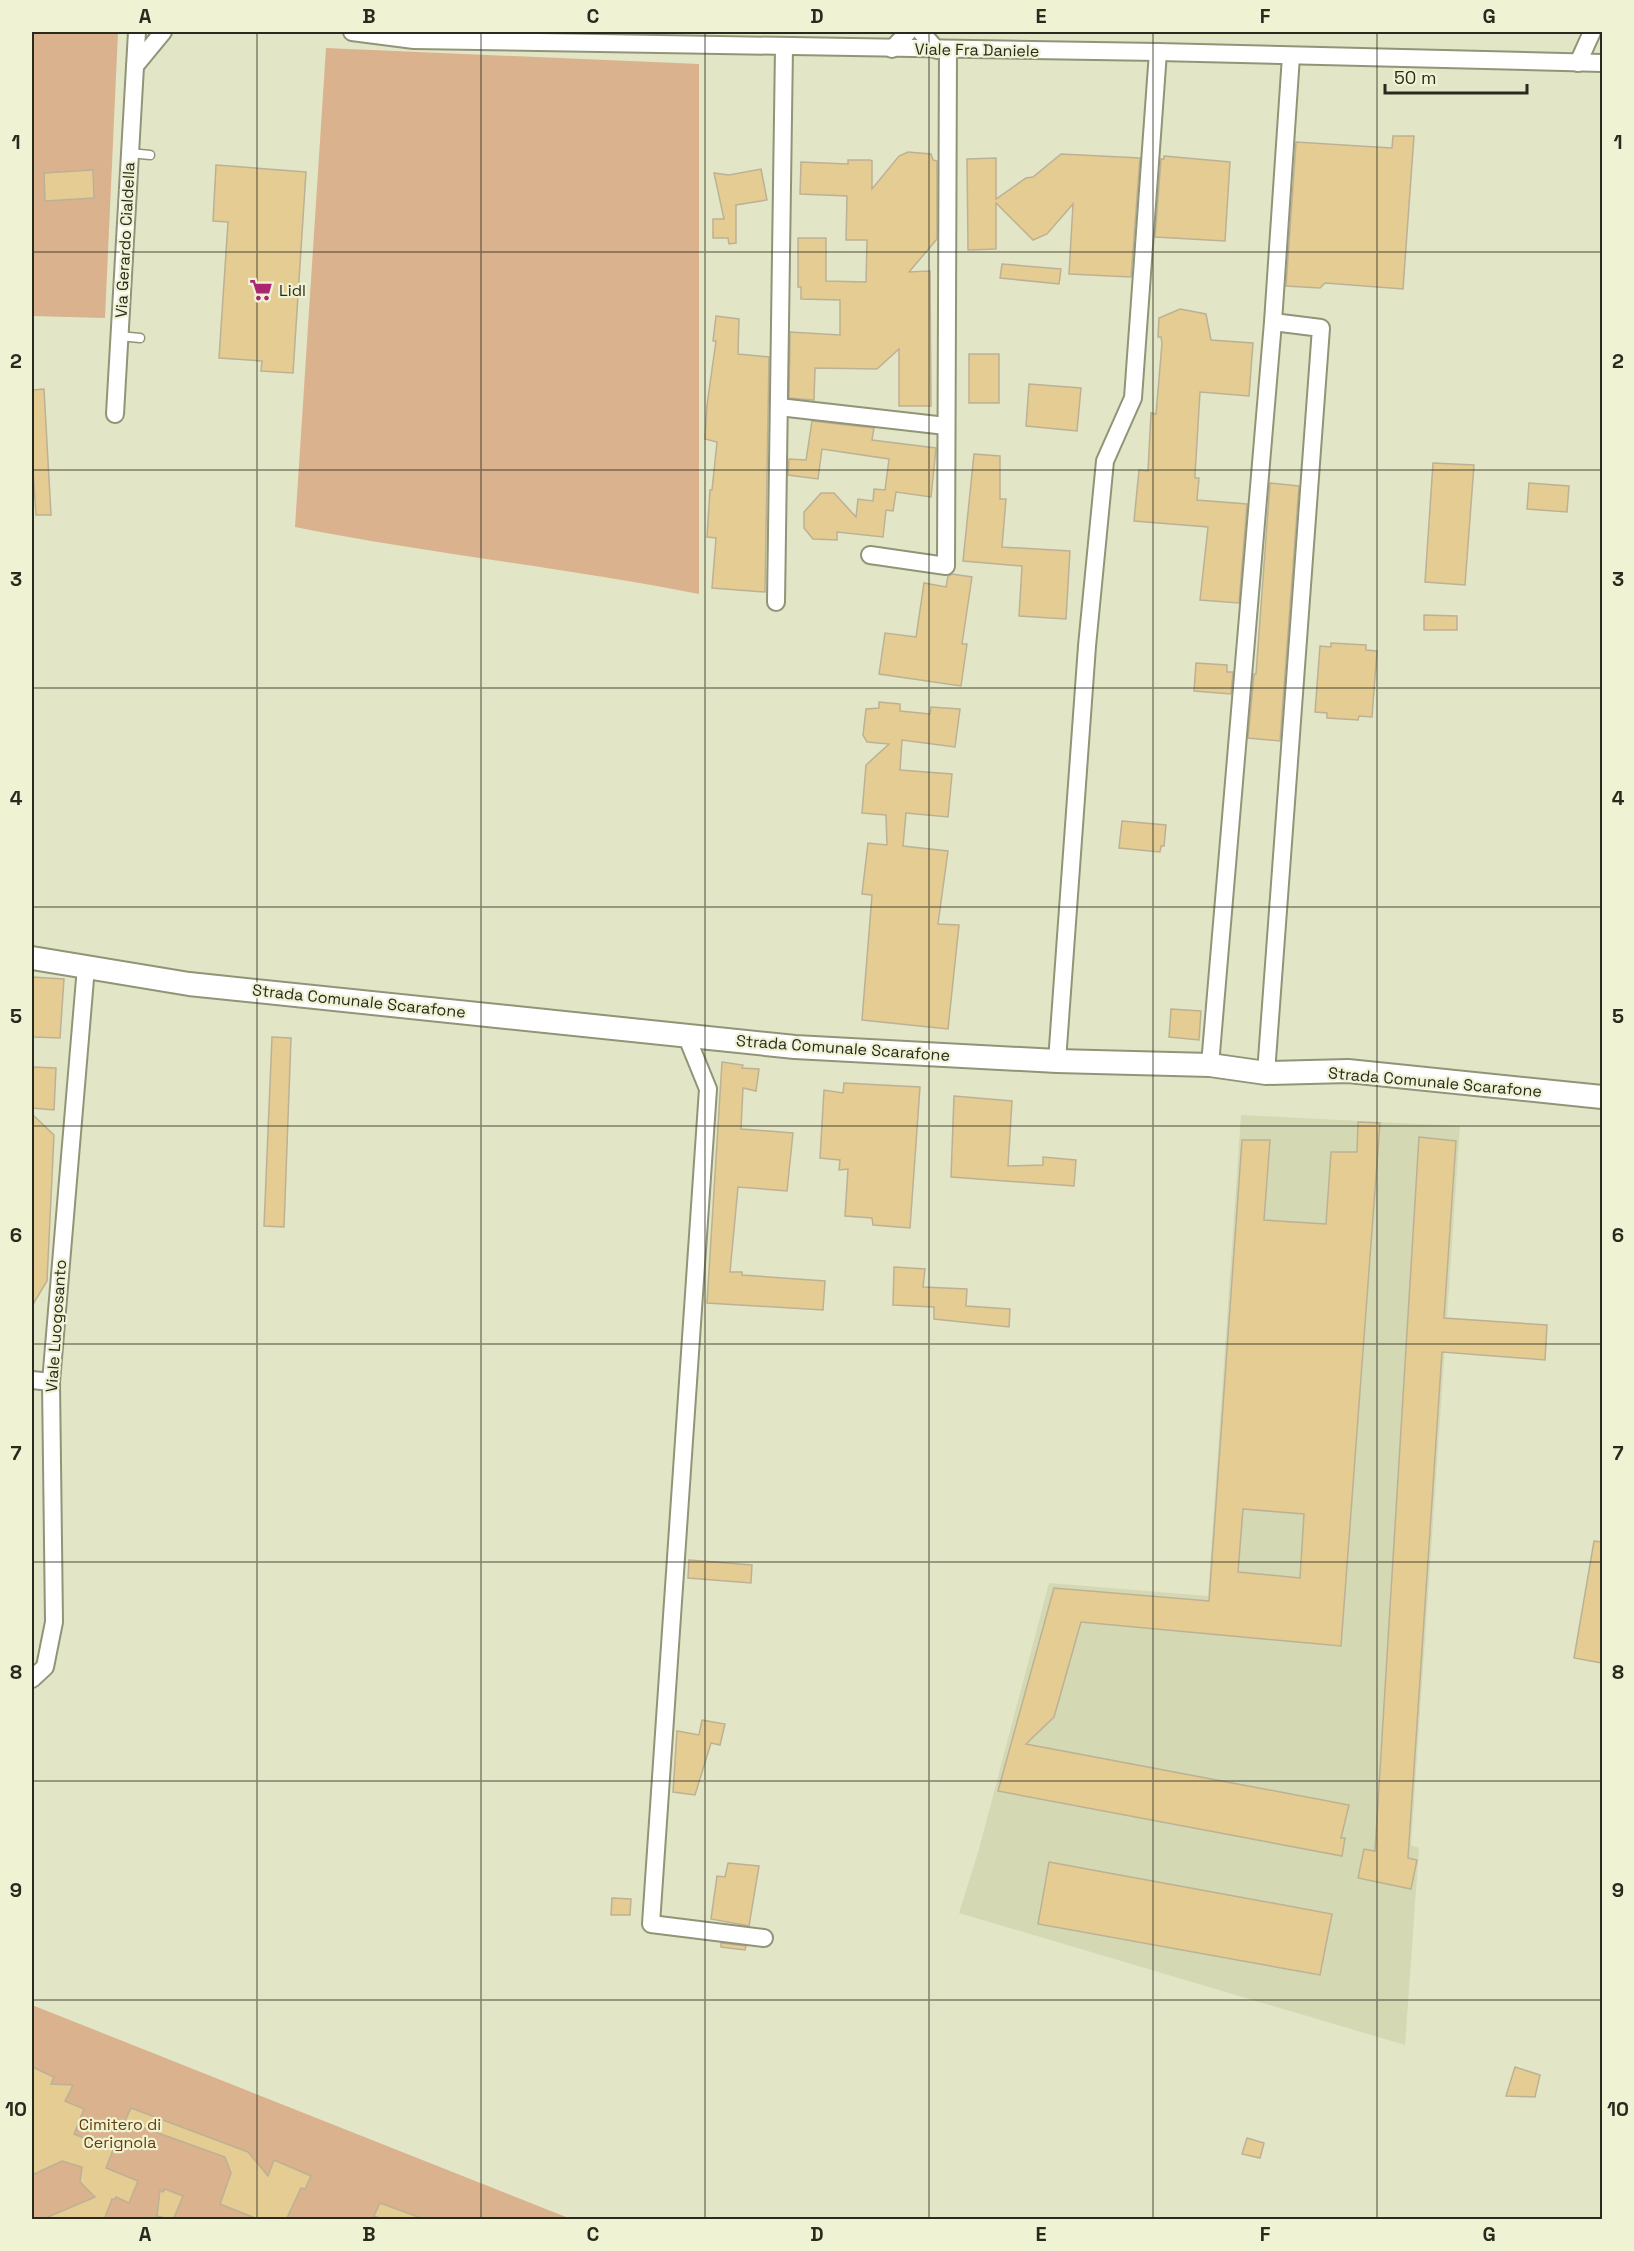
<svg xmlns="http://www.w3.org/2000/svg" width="1634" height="2251" font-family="'Space Grotesk',sans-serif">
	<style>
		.built { fill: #d4d8b3 }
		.green { fill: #dab28e }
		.building { fill: #e4cc92; stroke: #bdb195; stroke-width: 1.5; fill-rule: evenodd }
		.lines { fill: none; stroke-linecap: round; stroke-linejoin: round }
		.lane-casing { stroke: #919477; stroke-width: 11 }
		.street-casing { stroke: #919477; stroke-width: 20 }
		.secondary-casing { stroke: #919477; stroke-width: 26 }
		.lane { stroke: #fff; stroke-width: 8 }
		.street { stroke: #fff; stroke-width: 16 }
		.secondary { stroke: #fff; stroke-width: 22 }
		.grid { fill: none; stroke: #292a1e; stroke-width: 1.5; stroke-opacity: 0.55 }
		.labels { text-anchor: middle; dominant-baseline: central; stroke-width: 4.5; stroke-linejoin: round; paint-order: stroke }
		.street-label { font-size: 16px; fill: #292a1e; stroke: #f0f3d3 }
		.poi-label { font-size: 16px; fill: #292a1e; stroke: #f0f3d3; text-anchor: start }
		.park-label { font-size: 16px; fill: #683c06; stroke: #f0f3d3 }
		.neatline { fill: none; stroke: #292a1e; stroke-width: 2 }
		.grid-label { font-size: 20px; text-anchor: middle; font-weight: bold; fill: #292a1e }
	</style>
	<rect width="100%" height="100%" fill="#e2e6c6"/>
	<path class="built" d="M1241,1115l219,11 -49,719 8,3 -14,197 -446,-132 20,-64 70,-266 159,13z"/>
	<g class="green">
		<path d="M32,32h86l-13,286 -73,-2z"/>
		<path d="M326,48l373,16v530c-134,-27 -270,-40 -404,-67z"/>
		<path d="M32,2005l539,214h-539z"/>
	</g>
	<g class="building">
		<path d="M1393,136h21l-11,153 -78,-6 -5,5 -34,-2 10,-144 96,6z"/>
		<path d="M908,152l23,2 2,6 4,1v78l-28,33 21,-1 1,135h-32v-57l-22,20 -62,-1 -1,32 -25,-2 1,-66 50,3v-35l-39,-1v-12h-3v-49h28v43l40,1 1,-42h-21l1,-44 -47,-2 1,-32 47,2v-4h22l2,1v28l27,-33z"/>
		<path d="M1061,154l79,4 -9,119 -62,-3 4,-70 -26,30 -14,6 -37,-37v46l-28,1 -1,-91 29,-1v41l30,-21 7,-1z"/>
		<path d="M1164,156l66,6 -5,79 -70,-4 6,-78h3z"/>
		<path d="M216,165l90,7 -13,201 -32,-2 1,-10 -43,-3 9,-136 -15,-1z"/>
		<path d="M761,169l6,31 -31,5v38l-7,1 -1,-6h-15v-19h11l-10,-46 15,2z"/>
		<path d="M93,170l1,28 -49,3 -1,-28z"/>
		<path d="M1002,264l59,5 -2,15 -59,-6z"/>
		<path d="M1180,309l26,5 5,26 42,3 -4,53 -49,-4 -5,83v3h4l-2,22 50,4 -8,99 -39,-3 8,-73 -74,-6 5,-51 9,1 3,-58 5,1 6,-71 -1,-6h-3l1,-19z"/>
		<path d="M716,316l23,3 -1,35 31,3 -4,235 -53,-4 4,-50 -9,-1 3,-47h2l5,-48 -12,-3 2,-34 9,-64h-3z"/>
		<rect x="969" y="354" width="30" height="49"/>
		<path d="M1029,384l52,4 -4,43 -51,-5z"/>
		<path d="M44,389l7,126h-15l-4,-59v-66z"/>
		<path d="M812,421l62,7 -2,12 64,8 -5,49 -35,-5 -3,19 -7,-1 -3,27 -46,-5v8l-24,-1 -9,-11v-16l17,-19h13l22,24 2,-18 15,2 1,-12 11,1 4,-31 -67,-10 -4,30 -30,-4 1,-16 17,1z"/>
		<path d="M974,454l26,2v43h6l-4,48 68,4 -4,68 -47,-3 3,-50 -59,-5z"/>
		<path d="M1433,463l41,2 -9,120 -40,-3z"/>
		<path d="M1270,483l29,3 -19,255 -32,-3 6,-64h2z"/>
		<path d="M1529,483l40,3 -2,26 -40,-3z"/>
		<path d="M952,574l20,3 -10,67h5l-6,42 -82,-12 6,-41 31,4 8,-54 22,4 2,-11z"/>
		<path d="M1424,615l33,1v14h-33z"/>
		<path d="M1331,643l35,2v5l11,1 -5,66 -13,-1 -1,4 -31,-2v-5l-12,-1 5,-66 11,1z"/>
		<path d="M1196,663l31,2v7h6l-2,22 -37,-3z"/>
		<path d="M879,702l21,2v7l30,3 1,-7 29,2 -5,38 -53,-7 -2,30 52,4 -4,43 -42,-4 -3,33 45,5 -10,73 21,1 -11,104 -86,-9 10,-125 -10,-1 6,-51 19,2 -1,-30 -24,-2 4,-48 23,-21 -22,-2 -4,-7 3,-26 13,-1z"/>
		<path d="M1122,821l44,4 -2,21h-3l-1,6 -41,-4z"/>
		<path d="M32,977l32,2 -4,59 -28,-1z"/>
		<path d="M1171,1009l30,2 -2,29 -30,-3z"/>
		<path d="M272,1037l19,1 -7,189 -20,-1z"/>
		<path d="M722,1062l21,3 -1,3 17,1 -3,22 -13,-3 -2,41 52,4 -6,58 -49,-4 -8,85h12v3l83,6 -2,29 -116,-7z"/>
		<path d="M32,1067l24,1 -2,42 -22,-2z"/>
		<path d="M844,1083l76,4 -10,141 -37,-3 -1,-7 -27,-2 3,-47 -9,1 1,-10 -20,-2 4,-68 19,3z"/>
		<path d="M954,1096l58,5 -4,65 35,-1v-8l33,3 -2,26 -123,-9z"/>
		<path d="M32,1114l22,21 -7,146 -15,25z"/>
		<path d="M1358,1122l22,1 -39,523 -260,-24 -27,95 -28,27 323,61 -8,33h4l-3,18 -344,-65 56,-203 155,13 33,-461h28l-6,80 62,4 5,-72h26zM1243,1509l61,5 -4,64 -62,-6z"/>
		<path d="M1419,1137l37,4 -12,177 103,7 -2,35 -103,-8 -34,506 9,2 -6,29 -53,-11 6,-29 11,2z"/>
		<path d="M894,1267l31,2 -2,18 44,2 -1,17 44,3 -1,18 -75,-8v-12l-41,-2z"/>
		<path d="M1594,1541l8,1v121l-28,-5z"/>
		<path d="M689,1560l63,5 -1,18 -63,-5z"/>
		<path d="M702,1720l23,4 -5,21 -9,-2 -16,52 -22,-3 4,-61 22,4z"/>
		<path d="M1049,1862l283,52 -12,61 -282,-51z"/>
		<path d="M728,1863l31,3 -10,60 -38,-7 6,-43 8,1z"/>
		<path d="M612,1898l19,1 -1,16h-19z"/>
		<path d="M721,1943l25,3 -1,4 -24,-3z"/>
		<path d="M32,2067l22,10 -3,7 22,1 -8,16 19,8 -10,25 39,16 -7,18 32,13 -9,22 -13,-6 -2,3 -2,-1 -8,21h-63l54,-23 -15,-15 2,-15 -20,-6 -30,14z"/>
		<path d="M1515,2067l25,8 -5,22 -29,-1z"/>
		<path d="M131,2108l117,44 20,24 6,-16 37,16 -6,13 -4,-1 -15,32h-26l-40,-16 11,-31 -6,-16 -100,-36z"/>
		<path d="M1247,2138l17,5 -4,15 -18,-4z"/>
		<path d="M165,2189l18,7 -10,24 -16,-4 3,-26 3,2z"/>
		<path d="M380,2203l41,15v2h-37l-10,-4z"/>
	</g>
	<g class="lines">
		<g class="lane-casing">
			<g id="lane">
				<path d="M130,153l20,2"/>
				<path d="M119,336l21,2"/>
			</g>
		</g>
		<g class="street-casing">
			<g id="street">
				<path d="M352,32l62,8 744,12 444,11"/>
				<path d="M921,32l16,18"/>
				<path d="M892,49l16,-17"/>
				<path d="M1578,63l14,-31"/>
				<path d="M135,66l28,-34"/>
				<path d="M779,407l167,19"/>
				<path d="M115,414l22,-382"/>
				<path d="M870,555l76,11 2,-516"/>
				<path d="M776,602l8,-555"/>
				<path d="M686,1035l22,54 -57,835 113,14"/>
				<path d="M1057,1061l30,-415 18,-185 28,-63 25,-346"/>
				<path d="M1210,1065l63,-743 18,-266"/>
				<path d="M1266,1073l55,-745 -48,-6"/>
				<path d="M32,1380l19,2"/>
				<path d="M32,1679l13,-12 9,-45 -3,-240 35,-415"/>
			</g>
		</g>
		<g class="secondary-casing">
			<path id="secondary" d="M32,958l157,26 606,63 262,14 153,4 56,8 82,-2 254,26"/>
		</g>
		<use href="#lane" class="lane"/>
		<use href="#street" class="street"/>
		<use href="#secondary" class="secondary"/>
	</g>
	<path class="grid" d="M257,32v2188M481,32v2188M705,32v2188M929,32v2188M1153,32v2188M1377,32v2188M32,252h1570M32,470h1570M32,688h1570M32,907h1570M32,1126h1570M32,1344h1570M32,1562h1570M32,1781h1570M32,2000h1570"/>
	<defs>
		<g id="supermarket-bare" transform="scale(1.8)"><path d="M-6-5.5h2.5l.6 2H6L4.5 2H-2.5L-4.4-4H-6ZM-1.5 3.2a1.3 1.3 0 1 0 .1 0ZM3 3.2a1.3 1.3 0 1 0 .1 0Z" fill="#aa2671" stroke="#f0f3d3" stroke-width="2.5" paint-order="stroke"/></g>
	</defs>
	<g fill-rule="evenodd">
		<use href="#supermarket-bare" x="261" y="290"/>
	</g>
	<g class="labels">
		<g class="street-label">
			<text transform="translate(977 50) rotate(1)">Viale Fra Daniele</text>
			<text transform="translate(125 240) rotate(-87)">Via Gerardo Cialdella</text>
			<text transform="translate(359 1001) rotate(6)">Strada Comunale Scarafone</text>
			<text transform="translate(843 1048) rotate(4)">Strada Comunale Scarafone</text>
			<text transform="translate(1435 1082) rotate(5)">Strada Comunale Scarafone</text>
			<text transform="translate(56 1326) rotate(-86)">Viale Luogosanto</text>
		</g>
		<g class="poi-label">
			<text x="279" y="290">Lidl</text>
		</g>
		<g class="park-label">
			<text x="120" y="2124">Cimitero di<tspan x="120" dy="18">Cerignola</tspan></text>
		</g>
	</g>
	<rect width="1634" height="2251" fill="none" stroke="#f0f3d3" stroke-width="66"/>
	<path d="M1385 84v9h142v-9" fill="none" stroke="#292a1e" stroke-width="3"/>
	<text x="1394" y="84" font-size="18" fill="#292a1e" stroke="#f0f3d3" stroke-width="4.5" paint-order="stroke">50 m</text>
	<rect x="33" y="33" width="1568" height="2185" class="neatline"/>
	<g class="grid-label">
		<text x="145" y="23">A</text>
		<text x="369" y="23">B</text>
		<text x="593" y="23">C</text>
		<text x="817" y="23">D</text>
		<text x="1041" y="23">E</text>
		<text x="1265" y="23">F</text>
		<text x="1489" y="23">G</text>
		<text x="16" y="149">1</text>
		<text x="1618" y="149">1</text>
		<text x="16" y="368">2</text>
		<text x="1618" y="368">2</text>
		<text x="16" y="586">3</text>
		<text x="1618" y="586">3</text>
		<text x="16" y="805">4</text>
		<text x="1618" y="805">4</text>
		<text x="16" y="1023">5</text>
		<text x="1618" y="1023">5</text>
		<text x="16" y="1242">6</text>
		<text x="1618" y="1242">6</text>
		<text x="16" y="1460">7</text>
		<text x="1618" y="1460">7</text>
		<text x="16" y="1679">8</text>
		<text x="1618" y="1679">8</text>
		<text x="16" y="1897">9</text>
		<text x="1618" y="1897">9</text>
		<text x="16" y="2116">10</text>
		<text x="1618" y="2116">10</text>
		<text x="145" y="2241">A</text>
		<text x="369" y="2241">B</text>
		<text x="593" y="2241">C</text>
		<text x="817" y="2241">D</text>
		<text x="1041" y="2241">E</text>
		<text x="1265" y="2241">F</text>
		<text x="1489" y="2241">G</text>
	</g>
</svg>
